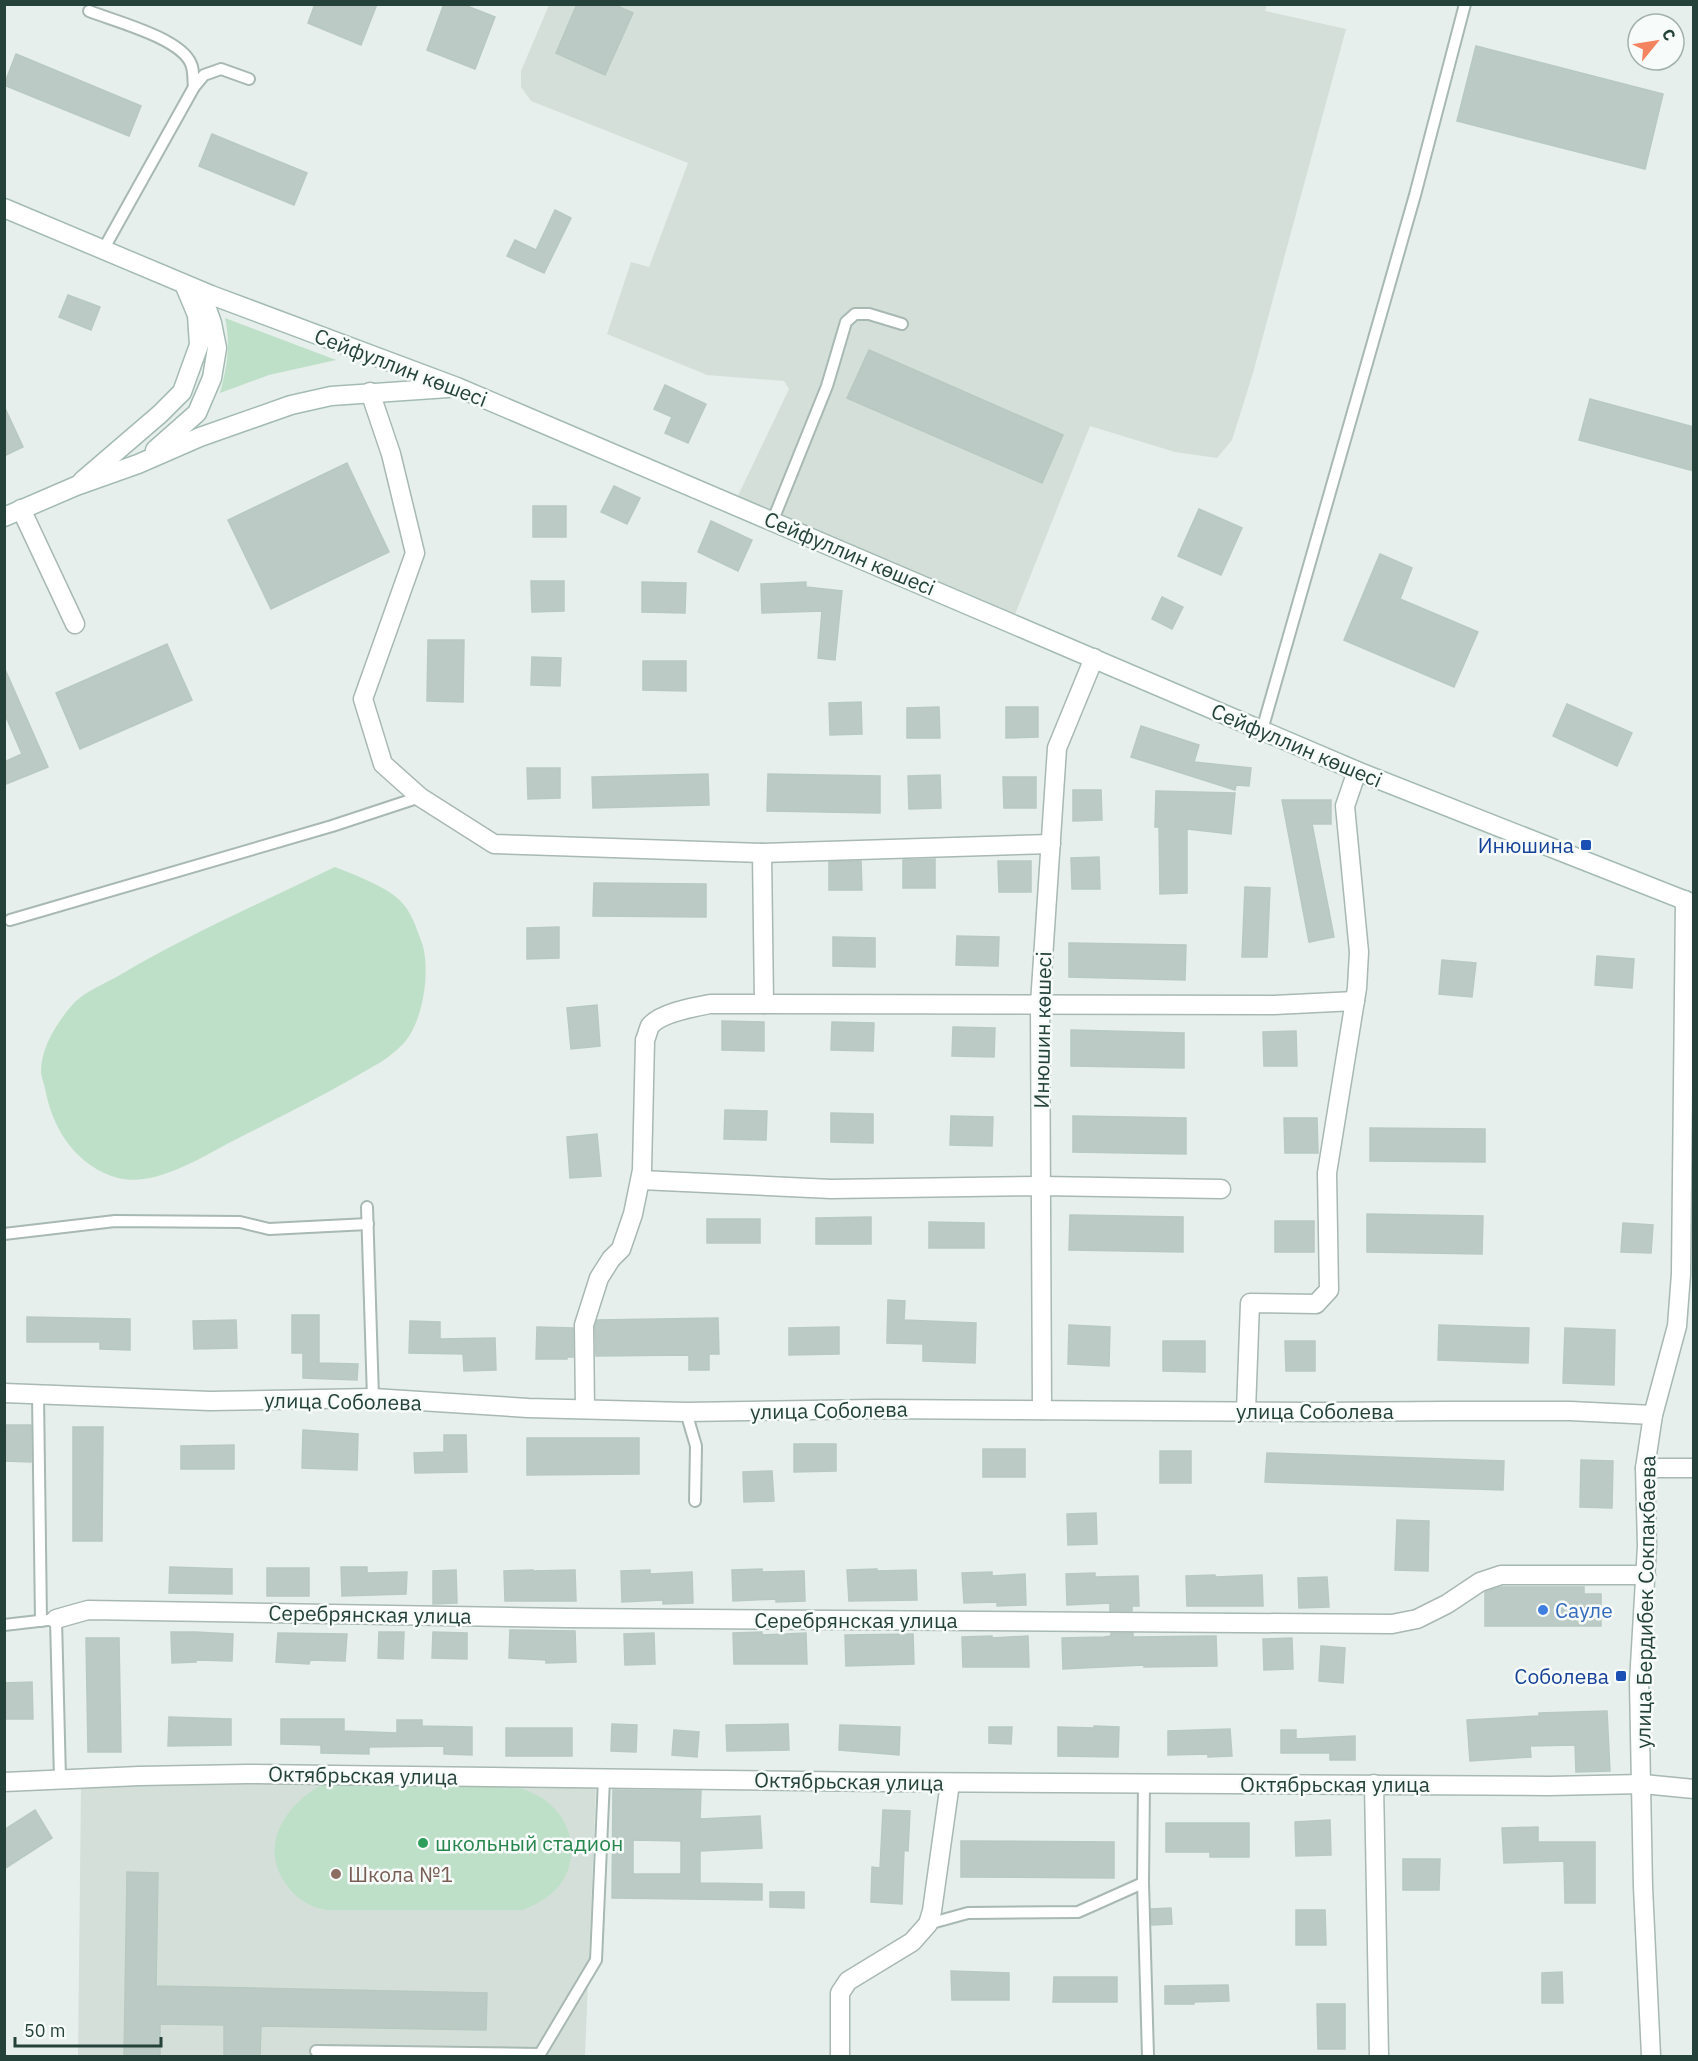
<svg xmlns="http://www.w3.org/2000/svg" width="1698" height="2061" font-family="'IBM Plex Sans',sans-serif">
	<style>
		.built { fill: #d4dfda }
		.green { fill: #bfe0c8 }
		.building { fill: #bbcac4; stroke: #b8c9c2; stroke-width: 1.5; fill-rule: evenodd }
		.lines { fill: none; stroke-linecap: round; stroke-linejoin: round }
		.service-casing { stroke: #a8b8b2; stroke-width: 14 }
		.minor-casing { stroke: #a8b8b2; stroke-width: 21 }
		.secondary-casing { stroke: #a4bbb3; stroke-width: 21 }
		.service { stroke: #fff; stroke-width: 10 }
		.minor { stroke: #fff; stroke-width: 18 }
		.secondary { stroke: #fff; stroke-width: 18 }
		.transit-dot { fill: #1a4fb4; stroke: #f7fbf9; stroke-width: 2 }
		.shop-dot { fill: #3f7fe0; stroke: #f7fbf9; stroke-width: 2 }
		.leisure-dot { fill: #2e9e5b; stroke: #f7fbf9; stroke-width: 2 }
		.education-dot { fill: #8d6e63; stroke: #f7fbf9; stroke-width: 2 }
		.labels { text-anchor: middle; dominant-baseline: central; stroke-width: 5; stroke-linejoin: round; paint-order: stroke }
		.street-label { font-size: 21px; fill: #24423a; stroke: #f7fbf9 }
		.transit-label { font-size: 21px; fill: #164399; stroke: #f7fbf9; text-anchor: end }
		.shop-label { font-size: 21px; fill: #366cbe; stroke: #f7fbf9; text-anchor: start }
		.leisure-label { font-size: 21px; fill: #27864d; stroke: #f7fbf9; text-anchor: start }
		.education-label { font-size: 21px; fill: #785e54; stroke: #f7fbf9; text-anchor: start }
	</style>
	<rect width="100%" height="100%" fill="#e6efeb"/>
	<g class="built">
		<path d="M1267,4l-2,7 81,18 -93,344 -21,67 -15,18 -42,-6 -85,-26 -78,196 -278,-118 55,-115 -5,-8 -77,-6 -100,-41 24,-72 18,5 39,-104 -157,-62 -10,-14v-16l28,-66z"/>
		<path d="M194,1782l402,3 -11,271h-507l3,-269z"/>
	</g>
	<g class="green">
		<path d="M225,318l111,42 -67,15 -49,18c7,-26 11,-48 5,-75z"/>
		<path d="M335,867c18,7 58,22 69,38 9,11 13,25 18,38 9,28 1,80 -19,101 -14,15 -31,23 -48,33 -42,24 -85,45 -128,67 -30,16 -74,43 -109,34 -40,-11 -64,-46 -72,-85 -1,-6 -4,-14 -5,-20 -1,-25 18,-54 34,-71 11,-11 31,-19 45,-27 69,-41 143,-73 215,-108z"/>
		<path d="M325,1783l185,1c16,6 32,11 44,24 19,19 23,50 9,72 -8,15 -26,24 -40,30h-197c-17,-3 -31,-12 -41,-27 -27,-40 3,-81 40,-100z"/>
	</g>
	<g class="building">
		<path d="M315,4h62l-16,41 -53,-22z"/>
		<path d="M444,4h18l33,13 -20,52 -48,-19z"/>
		<path d="M577,4h36l20,9 -28,62 -49,-22z"/>
		<path d="M1476,46l187,48 -18,75 -188,-48z"/>
		<path d="M16,54l125,52 -12,30 -125,-51z"/>
		<path d="M212,134l95,39 -13,32 -95,-39z"/>
		<path d="M555,210l16,8 -27,55 -37,-17 8,-16 21,10z"/>
		<path d="M68,295l32,12 -9,23 -32,-13z"/>
		<path d="M869,350l194,85 -21,48 -195,-85z"/>
		<path d="M665,385l41,19 -18,39 -23,-10 7,-16 -18,-8z"/>
		<path d="M1590,399l104,28v44l-115,-31z"/>
		<path d="M4,406l19,41 -19,9z"/>
		<path d="M347,463l42,89 -118,57 -43,-89z"/>
		<path d="M614,486l26,12 -13,26 -26,-12z"/>
		<rect x="533" y="506" width="33" height="31"/>
		<path d="M1199,509l43,19 -21,47 -43,-19z"/>
		<path d="M711,521l41,19 -14,31 -40,-19z"/>
		<path d="M1380,554l32,14 -12,31 78,33 -24,55 -110,-47z"/>
		<path d="M531,581h33v30l-32,1z"/>
		<path d="M642,582l44,1 -1,30 -43,-1z"/>
		<path d="M806,582v5l36,4 -7,69 -17,-2 4,-47 -60,2 -1,-29z"/>
		<path d="M1162,597l21,10 -11,22 -20,-10z"/>
		<path d="M428,640h36l-1,62 -36,-1z"/>
		<path d="M167,644l25,56 -112,49 -24,-56z"/>
		<path d="M532,657l29,1 -1,28 -29,-1z"/>
		<path d="M643,661h43v30l-43,-1z"/>
		<path d="M4,667l44,100 -44,18v-23l18,-8 -18,-42z"/>
		<path d="M861,702l1,32 -32,1 -1,-32z"/>
		<path d="M1567,704l65,29 -15,33 -64,-30z"/>
		<path d="M939,707l1,31h-33v-30z"/>
		<path d="M1006,707h32v30l-32,1z"/>
		<path d="M1141,726l58,19 -5,17 57,6 -2,18 -13,-1 -1,5 -104,-33z"/>
		<path d="M527,768h33v30l-32,1z"/>
		<path d="M708,774l1,31 -116,3 -1,-31z"/>
		<path d="M768,774l112,2v37l-113,-2z"/>
		<path d="M940,775l1,33 -32,1 -1,-33z"/>
		<path d="M1003,777h33v31h-32z"/>
		<path d="M1073,790h28l1,30 -29,1z"/>
		<path d="M1156,791l79,2 -4,41 -44,-5v64l-27,1 -1,-67h-4z"/>
		<path d="M1282,800h49v24h-19l22,113 -25,5z"/>
		<path d="M1099,857l1,32h-28l-1,-31z"/>
		<path d="M935,859v29h-32v-28z"/>
		<path d="M861,861l1,29h-33v-28z"/>
		<path d="M998,861h33v31h-32z"/>
		<path d="M594,883l112,1v33l-113,-1z"/>
		<path d="M1245,887l25,1 -3,69h-25z"/>
		<path d="M559,927v31l-32,1v-31z"/>
		<path d="M957,936l42,1 -1,29 -42,-1z"/>
		<path d="M833,937l42,1v29l-42,-1z"/>
		<path d="M1069,943l117,2 -1,35 -116,-3z"/>
		<path d="M1597,956l37,3 -2,29 -37,-3z"/>
		<path d="M1442,960l34,3 -4,34 -33,-3z"/>
		<path d="M597,1005l3,41 -29,3 -4,-41z"/>
		<path d="M722,1021l42,1v29l-42,-1z"/>
		<path d="M832,1022l42,1 -1,28 -42,-1z"/>
		<path d="M953,1027l42,1 -1,29 -42,-1z"/>
		<path d="M1071,1030l113,3v35l-113,-2z"/>
		<path d="M1296,1031l1,35h-33l-1,-34z"/>
		<path d="M725,1110l42,1 -1,29 -42,-1z"/>
		<path d="M831,1113l42,1v29l-42,-1z"/>
		<path d="M951,1116l42,1 -1,29 -42,-1z"/>
		<path d="M1073,1116l113,2v36l-113,-2z"/>
		<path d="M1284,1118h33l1,35h-33z"/>
		<path d="M1370,1128l115,1v33l-115,-1z"/>
		<path d="M597,1134l4,42 -31,2 -3,-41z"/>
		<path d="M1367,1214l116,2 -1,38 -115,-2z"/>
		<path d="M1070,1215l113,2v35l-114,-2z"/>
		<path d="M871,1217v27h-55v-26z"/>
		<rect x="707" y="1219" width="53" height="24"/>
		<rect x="1275" y="1221" width="39" height="31"/>
		<path d="M929,1222l55,1v25h-55z"/>
		<path d="M1623,1223l30,2 -2,28 -30,-1z"/>
		<path d="M888,1300l17,1 -1,19 72,3 -1,40 -52,-2v-17l-36,-1z"/>
		<path d="M292,1315h27v48l39,1 -1,16 -54,-2v-25h-11z"/>
		<path d="M27,1317l103,2v31l-30,-1v-7h-73z"/>
		<path d="M718,1318l1,36h-10v16h-20v-15l-93,1 -1,-29 2,-7z"/>
		<path d="M236,1320l1,28 -43,1 -1,-28z"/>
		<path d="M410,1321l30,1v17l55,-1 1,32 -32,1 -1,-17 -54,-1z"/>
		<path d="M1069,1325l41,2 -1,39 -41,-2z"/>
		<path d="M1439,1325l90,3 -1,35 -90,-3z"/>
		<path d="M537,1327l36,1v29h-6v2h-31z"/>
		<path d="M839,1327v27l-50,1v-27z"/>
		<path d="M1565,1328l50,2 -1,55 -51,-2z"/>
		<path d="M1163,1341h42v31l-42,-1z"/>
		<path d="M1285,1341h30v30h-29z"/>
		<path d="M4,1425h27v37l-27,-1z"/>
		<path d="M73,1427h30l-1,114h-29z"/>
		<path d="M303,1430l55,4 -1,36 -55,-2z"/>
		<path d="M444,1435h22l1,37 -52,1 -1,-20 30,-1z"/>
		<path d="M527,1438h112v36l-112,1z"/>
		<path d="M794,1444h42v27l-42,1z"/>
		<path d="M234,1445v24h-53v-23z"/>
		<rect x="983" y="1449" width="42" height="28"/>
		<rect x="1160" y="1451" width="31" height="32"/>
		<path d="M1267,1453l237,8 -1,29 -238,-8z"/>
		<path d="M1581,1460l32,1 -1,47 -32,-1z"/>
		<path d="M772,1471l2,30 -30,1 -1,-30z"/>
		<path d="M1096,1513l1,31 -29,1 -1,-31z"/>
		<path d="M1397,1520l32,1 -1,50 -33,-1z"/>
		<path d="M170,1567l62,2v25l-63,-1z"/>
		<path d="M341,1567h26v6l40,-1 -1,22 -64,2z"/>
		<rect x="267" y="1568" width="42" height="28"/>
		<path d="M762,1569v3l42,-1 1,30 -29,1v-3l-43,2 -1,-31z"/>
		<path d="M877,1569v2l39,-1 1,30 -68,1 -2,-31z"/>
		<path d="M456,1570l1,33 -24,1v-33z"/>
		<path d="M533,1570v1l42,-1 1,31h-71l-1,-30z"/>
		<path d="M650,1570v4l42,-2 1,31 -30,1v-4l-41,2 -1,-31z"/>
		<path d="M992,1572v4l33,-2 1,31 -29,1v-4l-33,1 -2,-30z"/>
		<path d="M1095,1573v4l43,-1 1,30h-7v5h-22v-8l-43,2 -1,-31z"/>
		<path d="M1215,1575v2l47,-2 1,31h-76l-1,-30z"/>
		<path d="M1327,1577l2,30 -30,1 -1,-30z"/>
		<path d="M1500,1587h84v7h17v32h-116v-34z"/>
		<path d="M510,1630l65,1 1,31 -30,1v-3l-37,-2z"/>
		<path d="M171,1632h24l38,2 -1,27 -36,-1v2l-24,1z"/>
		<path d="M379,1632h25l-1,27 -25,-1z"/>
		<path d="M433,1632l34,1v26l-35,-1z"/>
		<path d="M762,1632v3l44,-2 1,31h-73l-1,-31z"/>
		<path d="M278,1633l69,1 -2,27 -35,-1 -1,4 -33,-2z"/>
		<path d="M654,1633l1,31 -30,1 -1,-31z"/>
		<path d="M1111,1633h22v4l83,-1 1,30 -73,1v-2l-81,4 -1,-31 42,-1 7,-1z"/>
		<path d="M913,1634l1,30 -68,2 -1,-31z"/>
		<path d="M992,1636v2l36,-2 1,31h-66l-1,-30z"/>
		<path d="M86,1638h33l2,114h-33z"/>
		<path d="M1292,1638l1,31 -29,1 -1,-31z"/>
		<path d="M1321,1646l24,2 -2,35 -24,-2z"/>
		<path d="M32,1682l1,37h-29v-36z"/>
		<path d="M1607,1711l3,60 -34,1 -1,-27 -45,1 1,11 -61,4 -3,-41 72,-4v-3z"/>
		<path d="M169,1717l62,2v26l-63,1z"/>
		<path d="M281,1719h63v12l53,2v-13h25v6l50,1v28l-28,-1v-8l-75,1v7l-48,-1v-8l-40,-1z"/>
		<path d="M612,1724l25,1 -1,27 -25,-1z"/>
		<path d="M788,1724l1,26 -62,1 -1,-26z"/>
		<path d="M840,1725l60,2 -1,28 -60,-5z"/>
		<path d="M1094,1726l25,1 -1,30 -60,-1v-29l36,1z"/>
		<path d="M989,1727h23l-1,17 -22,-1z"/>
		<rect x="506" y="1728" width="66" height="28"/>
		<path d="M1230,1729l2,27 -24,1v-3l-40,1v-24z"/>
		<path d="M674,1730l25,2 -2,25 -25,-2z"/>
		<path d="M1281,1730h15v9l59,-3v24h-25v-7h-49z"/>
		<path d="M613,1790l88,1 -1,28 60,-3 2,32 -62,3v32l62,1v16l-150,-2zM633,1840l48,1v33h-48z"/>
		<path d="M35,1810l17,28 -48,31v-39z"/>
		<path d="M883,1810l27,1 -2,40 -4,-1 -2,54 -31,-2 1,-35 8,1z"/>
		<path d="M1330,1820l1,35 -35,1 -1,-34z"/>
		<path d="M1166,1823h83v34h-39v-5h-44z"/>
		<path d="M1538,1827v15h57v61h-30l-1,-42 -60,2 -2,-35z"/>
		<path d="M961,1841l153,1v36l-153,-1z"/>
		<path d="M1403,1859h37l-1,31h-36z"/>
		<path d="M127,1872l31,1 -2,113 331,7 -1,37 -225,-4 -1,30h-36v-31l-64,-1v32h-36z"/>
		<path d="M770,1892h34v16l-34,-1z"/>
		<path d="M1171,1908l1,16 -20,1 -1,-16z"/>
		<path d="M1296,1910h29l1,35h-30z"/>
		<path d="M951,1971l58,2v27h-57z"/>
		<path d="M1562,1972l1,31h-21v-30z"/>
		<path d="M1054,1977h63v25h-64z"/>
		<path d="M1228,1985l1,16 -35,1v2h-29v-18z"/>
		<path d="M1317,2004h28v45h-27z"/>
	</g>
	<g class="lines">
		<g class="service-casing">
			<g id="service">
				<path d="M89,11c25,10 92,27 102,53 3,6 2,16 3,23"/>
				<path d="M103,250l91,-163 10,-12 17,-6 28,10"/>
				<path d="M773,520l54,-134 19,-64 9,-8h14l33,10"/>
				<path d="M1262,730l153,-535 50,-191"/>
				<path d="M10,920l322,-94 88,-29"/>
				<path d="M367,1207l6,191"/>
				<path d="M4,1234l111,-13 125,1 29,7 99,-5"/>
				<path d="M38,1394l3,227"/>
				<path d="M686,1412l10,34 -1,55"/>
				<path d="M4,1625l52,-6 4,160"/>
				<path d="M1144,1783l-1,100 5,173"/>
				<path d="M928,1924l40,-11 110,-1 65,-29"/>
				<path d="M316,2051l224,3 56,-94 8,-181"/>
			</g>
		</g>
		<g class="minor-casing">
			<g id="minor">
				<path d="M370,392l21,62 24,99 -52,146 20,65 37,33 74,47 268,9 289,-9"/>
				<path d="M21,509l54,115"/>
				<path d="M762,853l2,151"/>
				<path d="M641,1180l190,9 210,-3 180,3"/>
				<path d="M4,1393l206,8 163,-3 155,10 158,4 190,-3 443,3 128,-1h123l83,4"/>
				<path d="M585,1409l-1,-84 15,-47 12,-19 10,-10 12,-35 9,-44 3,-130c2,-4 3,-10 5,-14 10,-13 44,-19 60,-22l564,1 81,-4"/>
				<path d="M1042,1410l-2,-406 17,-256 37,-90"/>
				<path d="M1246,1411l4,-108 66,1 13,-14 -2,-117 30,-185 2,-36 -14,-146 12,-35"/>
				<path d="M1645,1468h49"/>
				<path d="M56,1619l32,-9 479,8 825,6 25,-5 30,-15 33,-22 21,-7h145"/>
				<path d="M4,1782l135,-6 108,-2 636,8 666,4 94,-2 51,5"/>
				<path d="M1374,1784l5,272"/>
				<path d="M840,2056v-63l8,-12 64,-39 16,-18 4,-13 18,-128"/>
				<path d="M1651,2056l-8,-169 -4,-205 8,-136 -2,-78 8,-53 24,-89 4,-52 4,-374"/>
			</g>
		</g>
		<g class="secondary-casing">
			<g id="secondary">
				<path d="M4,208l207,87 246,92 900,384 337,133"/>
				<path d="M155,450l42,-37 15,-35 5,-30 -5,-25 -11,-31"/>
				<path d="M82,481l78,-67 22,-22 17,-47 -2,-30 -13,-31"/>
				<path d="M4,517l72,-31 62,-22 62,-27 91,-32 40,-9 117,-8"/>
			</g>
		</g>
		<use href="#service" class="service"/>
		<use href="#minor" class="minor"/>
		<use href="#secondary" class="secondary"/>
	</g>
	<g class="transit-dot">
		<rect x="1580" y="839" width="12" height="12" rx="3"/>
		<rect x="1615" y="1670" width="12" height="12" rx="3"/>
	</g>
	<circle class="shop-dot" cx="1543" cy="1610" r="6"/>
	<circle class="leisure-dot" cx="423" cy="1843" r="6"/>
	<circle class="education-dot" cx="336" cy="1874" r="6"/>
	<g class="labels">
		<g class="street-label">
			<text transform="translate(401 367) rotate(21)">Сейфуллин көшесі</text>
			<text transform="translate(850 553) rotate(23)">Сейфуллин көшесі</text>
			<text transform="translate(1297 745) rotate(23)">Сейфуллин көшесі</text>
			<text transform="translate(1042 1030) rotate(-89)">Инюшин көшесі</text>
			<text transform="translate(343 1401) rotate(1)">улица Соболева</text>
			<text transform="translate(829 1410) rotate(-1)">улица Соболева</text>
			<text x="1315" y="1411">улица Соболева</text>
			<text transform="translate(1645 1602) rotate(-89)">улица Бердибек Сокпакбаева</text>
			<text transform="translate(370 1614) rotate(1)">Серебрянская улица</text>
			<text x="856" y="1620">Серебрянская улица</text>
			<text transform="translate(363 1775) rotate(1)">Октябрьская улица</text>
			<text transform="translate(849 1781) rotate(1)">Октябрьская улица</text>
			<text x="1335" y="1784">Октябрьская улица</text>
		</g>
		<g class="transit-label">
			<text x="1574" y="845">Инюшина</text>
			<text x="1609" y="1676">Соболева</text>
		</g>
		<g class="shop-label">
			<text x="1555" y="1610">Сауле</text>
		</g>
		<g class="leisure-label">
			<text x="435" y="1843">школьный стадион</text>
		</g>
		<g class="education-label">
			<text x="348" y="1874">Школа №1</text>
		</g>
	</g>
	<rect width="1698" height="2061" fill="none" stroke="#24423a" stroke-width="12"/>
	<g transform="translate(1656 42) rotate(60)"><circle r="28" fill="#f7fbf9" stroke="#a3b1ad" stroke-width="1.5"/>
	<path d="M0-4.5L10 22L0 15L-10 22Z" fill="#f4845f"/>
	<text y="-9" font-size="16" font-weight="bold" text-anchor="middle" fill="#24423a">С</text>
	</g>
	<path d="M15 2037v9h146v-9" fill="none" stroke="#24423a" stroke-width="3"/>
	<text x="24" y="2037" font-size="18" fill="#24423a" stroke="#f7fbf9" stroke-width="4.5" paint-order="stroke">50 m</text>
</svg>
